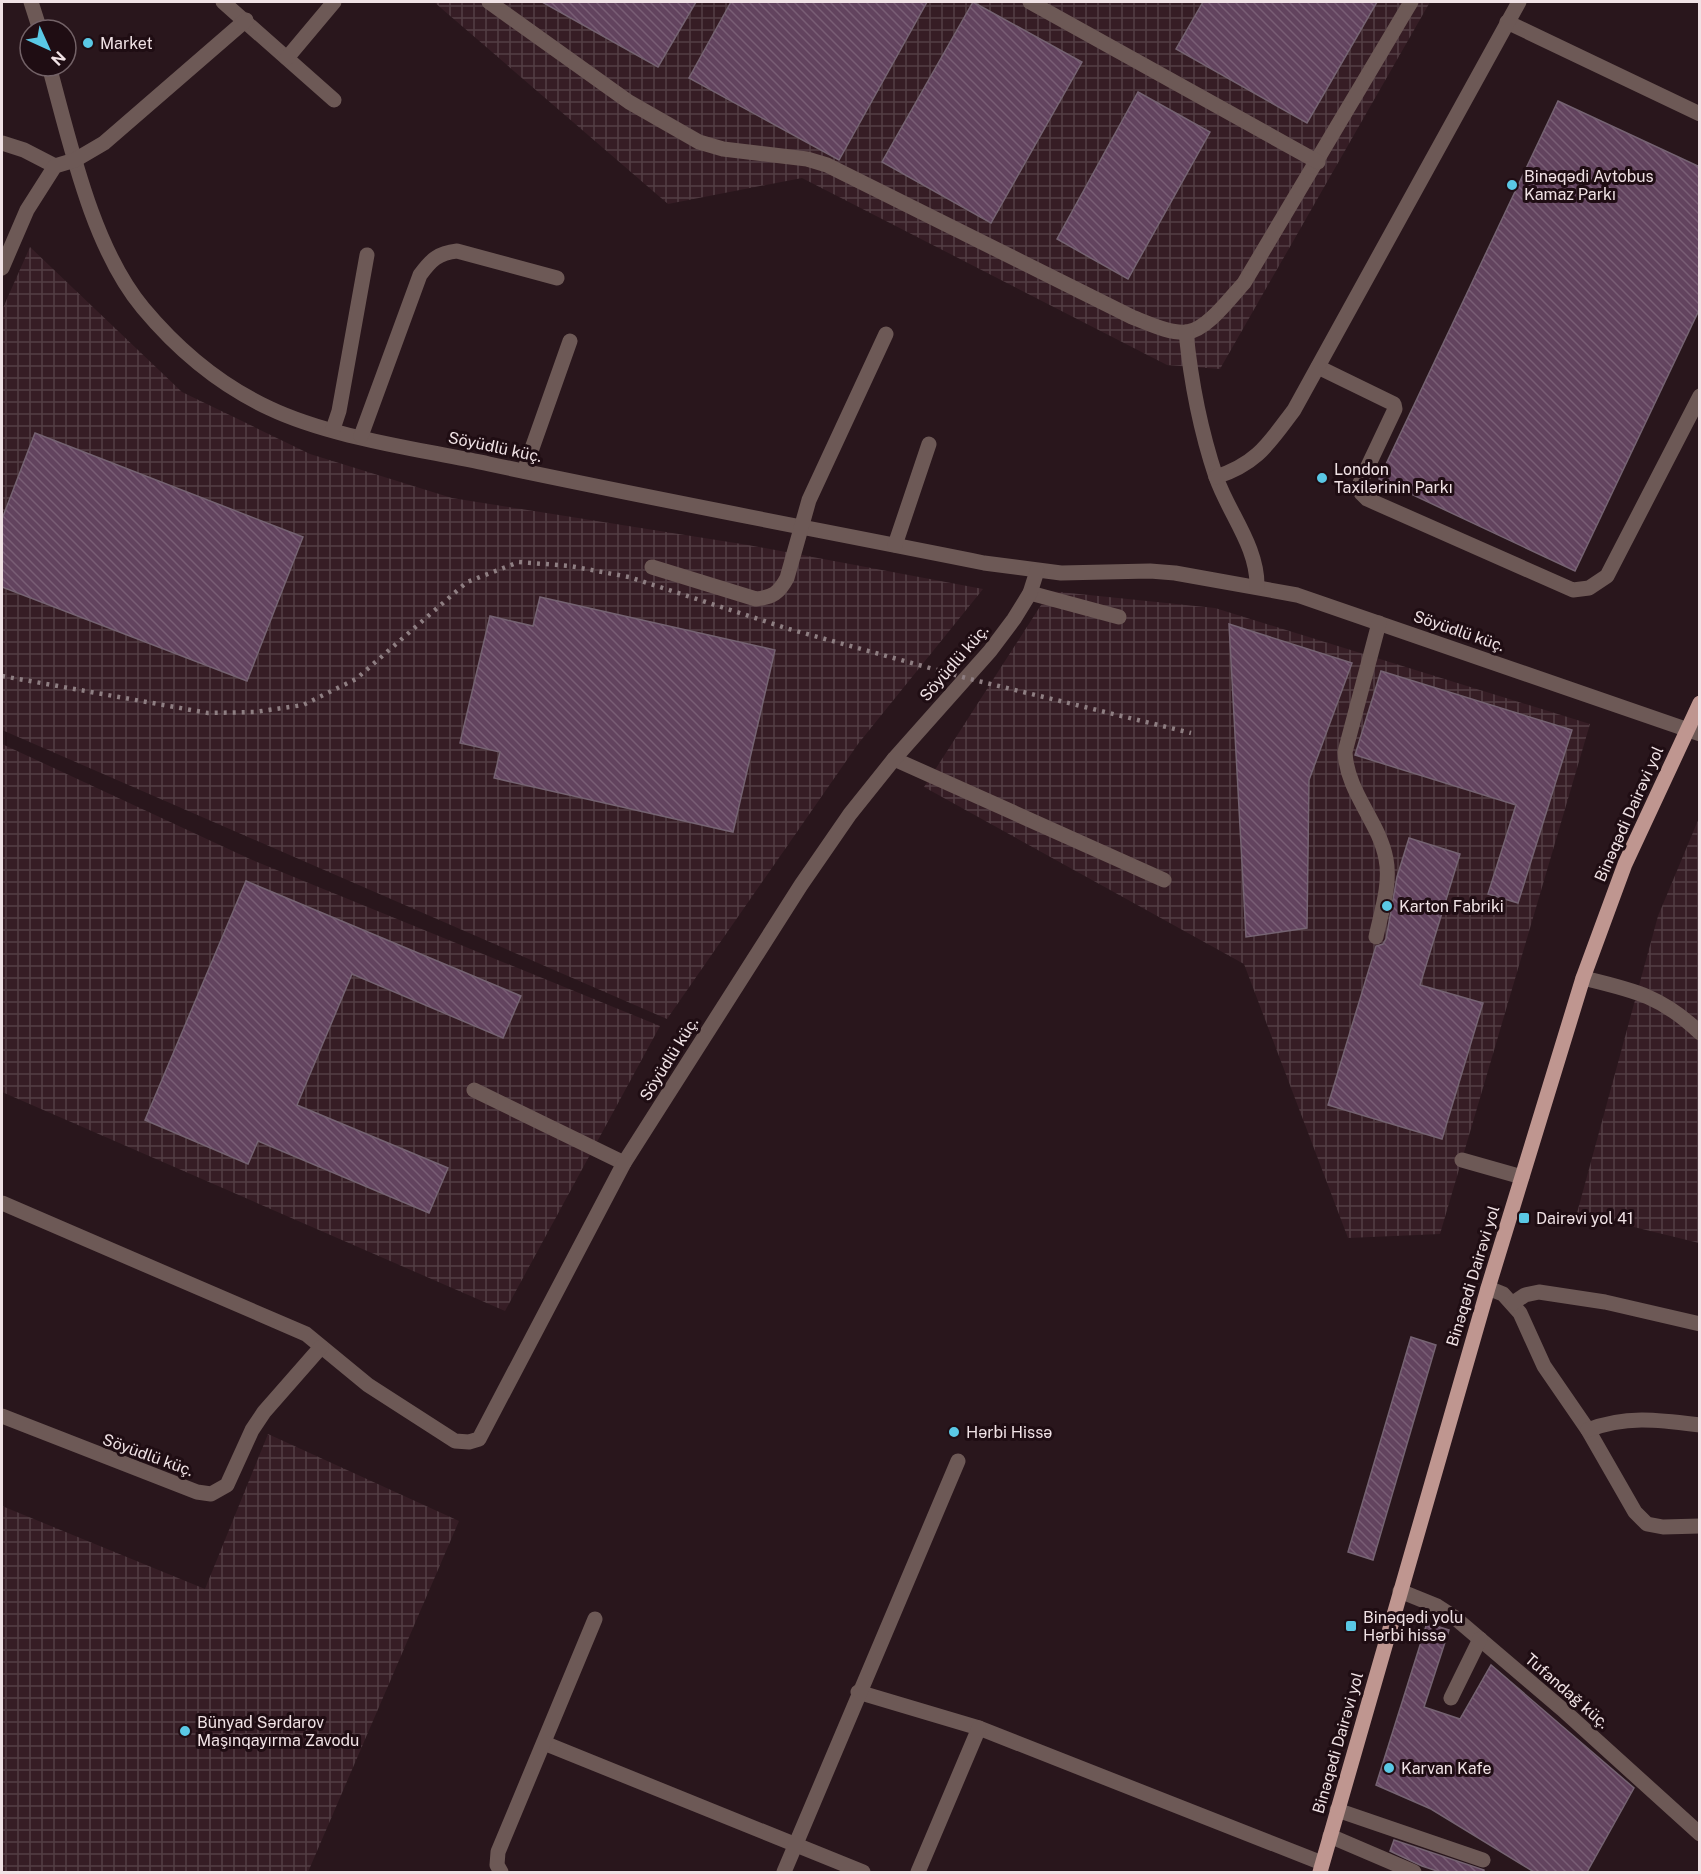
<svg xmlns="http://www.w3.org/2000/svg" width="1701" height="1874" font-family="'Public Sans',sans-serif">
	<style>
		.industrial { fill: url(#industrial-grid) }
		.building { fill: url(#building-back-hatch); stroke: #756372; stroke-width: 1.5 }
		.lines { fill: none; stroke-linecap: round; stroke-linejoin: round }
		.minor { stroke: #6d5956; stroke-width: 15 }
		.major { stroke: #bf9690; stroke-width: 15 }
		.rail { stroke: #8e7e82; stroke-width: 4.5; stroke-dasharray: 3 6; stroke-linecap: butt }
		.poi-dot { fill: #5ac8e5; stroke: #1f0d13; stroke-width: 2 }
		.labels { text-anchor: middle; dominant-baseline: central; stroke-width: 6; stroke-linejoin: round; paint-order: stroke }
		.poi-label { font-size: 16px; fill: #f0e2e5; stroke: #1f0d13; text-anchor: start }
		.street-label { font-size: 16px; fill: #f0e2e5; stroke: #1f0d13 }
	</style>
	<defs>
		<pattern id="industrial-grid" width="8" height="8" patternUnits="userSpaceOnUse" patternTransform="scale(1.5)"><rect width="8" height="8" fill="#361d25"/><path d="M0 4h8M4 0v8" fill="none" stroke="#533e44"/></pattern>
		<pattern id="building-back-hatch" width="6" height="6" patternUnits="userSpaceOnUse" patternTransform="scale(1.5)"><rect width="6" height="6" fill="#62435e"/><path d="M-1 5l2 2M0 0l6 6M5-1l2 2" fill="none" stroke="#795e75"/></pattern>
	</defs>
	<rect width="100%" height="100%" fill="#29161c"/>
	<g class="industrial">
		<path d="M434,2h996l-210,367 -53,-4 -365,-187 -134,26z"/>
		<path d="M30,247l152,145 128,62 142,44 296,47 235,44 -125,155 -191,275 -665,-289v-420z"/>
		<path d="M1050,591l165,17 375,116 -150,510 -92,4 -104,-274 -320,-177z"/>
		<path d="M2,744l248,115 410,167 -155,285 -503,-219z"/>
		<path d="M1699,818v425l-122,-30 81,-297z"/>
		<path d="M268,1434l191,87 -151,351h-306v-366l203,83z"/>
	</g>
	<g class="building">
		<path d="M542,2h154l-38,65z"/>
		<path d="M731,2h196l-88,158 -150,-82z"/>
		<path d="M973,2l109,60 -91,161 -109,-61z"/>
		<path d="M1203,2h174l-70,121 -131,-74z"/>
		<path d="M1138,92l72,40 -82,147 -71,-40z"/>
		<path d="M1558,101l142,66v141l-125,263 -196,-92z"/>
		<path d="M35,433l268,104 -56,144 -245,-94v-68z"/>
		<path d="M540,597l235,53 -42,182 -239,-54 6,-26 -40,-9 30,-127 43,10z"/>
		<path d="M1229,624l123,39 -43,117 -2,148 -61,9z"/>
		<path d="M1381,671l191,59 -54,173 -30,-9 28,-89 -161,-50z"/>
		<path d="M1409,838l51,16 -40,131 63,18 -41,136 -114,-34 48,-159 7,-2 3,-5 11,-62z"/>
		<path d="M246,881l275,115 -18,42 -151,-64 -55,131 151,63 -19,45 -171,-72 -10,23 -103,-44z"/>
		<path d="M1411,1337l25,8 -63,215 -25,-8z"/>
		<path d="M1427,1623l22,7 -25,77 36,12 31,-54 143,123 -47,84h-53l-103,-63 -55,-24z"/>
		<path d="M1394,1840l90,30v2h-44l-18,-6 -32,-15z"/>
	</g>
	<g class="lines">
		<g class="minor">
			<path d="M31,2l9,28"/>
			<path d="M223,2l111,98"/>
			<path d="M489,2l140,100 70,40 24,7 84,10 20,6 305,152c16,6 38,17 55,15 20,-2 44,-35 57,-49l167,-281"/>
			<path d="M1030,2l288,160"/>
			<path d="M1507,22l193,92"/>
			<path d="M287,58l47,-56"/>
			<path d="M49,66c21,76 43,181 94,242 35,42 77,77 126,100 63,30 151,41 220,56 164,35 330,66 495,99l77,10 89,-2 25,2 122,22 403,139"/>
			<path d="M2,143l22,7 31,16"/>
			<path d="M2,268l25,-58 28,-44 20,-6 29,-17 142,-123"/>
			<path d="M1186,332c5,51 14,97 30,145 13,37 42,70 41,110"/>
			<path d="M1318,367l76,37 1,5 -35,74 1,10 6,6 206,91 16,-2 18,-12 93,-180"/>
			<path d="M333,429l6,-18 28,-156"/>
			<path d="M361,436l59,-161c11,-15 18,-22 37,-24l100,27"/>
			<path d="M524,471l46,-130"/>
			<path d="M1216,477c42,-14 53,-34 78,-67l225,-408"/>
			<path d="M895,545l34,-101"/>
			<path d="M652,567l104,32c17,-2 23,-6 31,-21l22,-78 77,-166"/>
			<path d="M1030,593l89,24"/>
			<path d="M894,759l270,121"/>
			<path d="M1376,937c5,-24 15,-53 10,-78 -7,-38 -39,-66 -41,-107l34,-129"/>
			<path d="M1583,978c50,12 79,18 117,55"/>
			<path d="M474,1090l150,73"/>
			<path d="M1462,1160l60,17"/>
			<path d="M2,1203l304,131 62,51 87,56 14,1 10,-3 145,-276 177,-278 49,-71 44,-55 96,-108 24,-32 16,-26 7,-22"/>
			<path d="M1488,1288l15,6 17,19 24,53 44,64 47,82 12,12 16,3 37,-1"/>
			<path d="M1513,1303l12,-8 14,-3 66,10 95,22"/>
			<path d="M2,1416l195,76 14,2 16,-9 25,-55 12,-18 57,-65"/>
			<path d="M1588,1430c38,-15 72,-10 112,-5"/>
			<path d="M1400,1591l37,15 17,11 108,92 138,125"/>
			<path d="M858,1692l121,36 343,135"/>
			<path d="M1451,1698l29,-59"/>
			<path d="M544,1743l319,129"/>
			<path d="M1337,1810l146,50"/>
			<path d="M1330,1836l84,36"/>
			<path d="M501,1872l-4,-7 1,-13 97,-233"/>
			<path d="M784,1872l174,-411"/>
			<path d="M918,1872l61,-144"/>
		</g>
		<path class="major" d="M1320,1872l168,-584 95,-310 42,-114 75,-161"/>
		<path class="rail" d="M2,676l206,37 47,-1 48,-7 53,-26 111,-97 52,-20 51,4 59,11 160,52 177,49 225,55"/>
	</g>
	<g class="poi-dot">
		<circle cx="88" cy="43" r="6"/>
		<circle cx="1512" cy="185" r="6"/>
		<circle cx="1322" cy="478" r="6"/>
		<circle cx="1387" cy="906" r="6"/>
		<rect x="1518" y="1212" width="12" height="12" rx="3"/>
		<circle cx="954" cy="1432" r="6"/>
		<rect x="1345" y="1620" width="12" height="12" rx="3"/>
		<circle cx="185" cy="1731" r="6"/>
		<circle cx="1389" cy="1768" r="6"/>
	</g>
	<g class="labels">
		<g class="poi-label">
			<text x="100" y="43">Market</text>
			<text x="1524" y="176">Binəqədi Avtobus<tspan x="1524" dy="18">Kamaz Parkı</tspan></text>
			<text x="1334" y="469">London<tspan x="1334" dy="18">Taxilərinin Parkı</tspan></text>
			<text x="1399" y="906">Karton Fabriki</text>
			<text x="1536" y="1218">Dairəvi yol 41</text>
			<text x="966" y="1432">Hərbi Hissə</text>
			<text x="1363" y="1617">Binəqədi yolu<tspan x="1363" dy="18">Hərbi hissə</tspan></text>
			<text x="197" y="1722">Bünyad Sərdarov<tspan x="197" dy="18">Maşınqayırma Zavodu</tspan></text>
			<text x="1401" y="1768">Karvan Kafe</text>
		</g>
		<g class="street-label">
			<text transform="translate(495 447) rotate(12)">Söyüdlü küç.</text>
			<text transform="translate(1459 631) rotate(19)">Söyüdlü küç.</text>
			<text transform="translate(954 663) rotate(-49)">Söyüdlü küç.</text>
			<text transform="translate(1629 814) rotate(-66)">Binəqədi Dairəvi yol</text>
			<text transform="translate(669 1059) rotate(-58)">Söyüdlü küç.</text>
			<text transform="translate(1473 1276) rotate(-73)">Binəqədi Dairəvi yol</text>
			<text transform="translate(148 1455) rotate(20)">Söyüdlü küç.</text>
			<text transform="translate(1567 1691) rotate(41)">Tufandağ küç.</text>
			<text transform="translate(1338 1743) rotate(-74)">Binəqədi Dairəvi yol</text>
		</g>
	</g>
	<rect width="1701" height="1874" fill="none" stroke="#f0e2e5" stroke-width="6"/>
	<g transform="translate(48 48) rotate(135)"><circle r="28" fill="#1f0d13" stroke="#736267" stroke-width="1.5"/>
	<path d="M0-4.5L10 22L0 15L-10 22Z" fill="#5ac8e5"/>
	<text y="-9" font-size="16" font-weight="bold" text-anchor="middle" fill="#f0e2e5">N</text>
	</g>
</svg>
